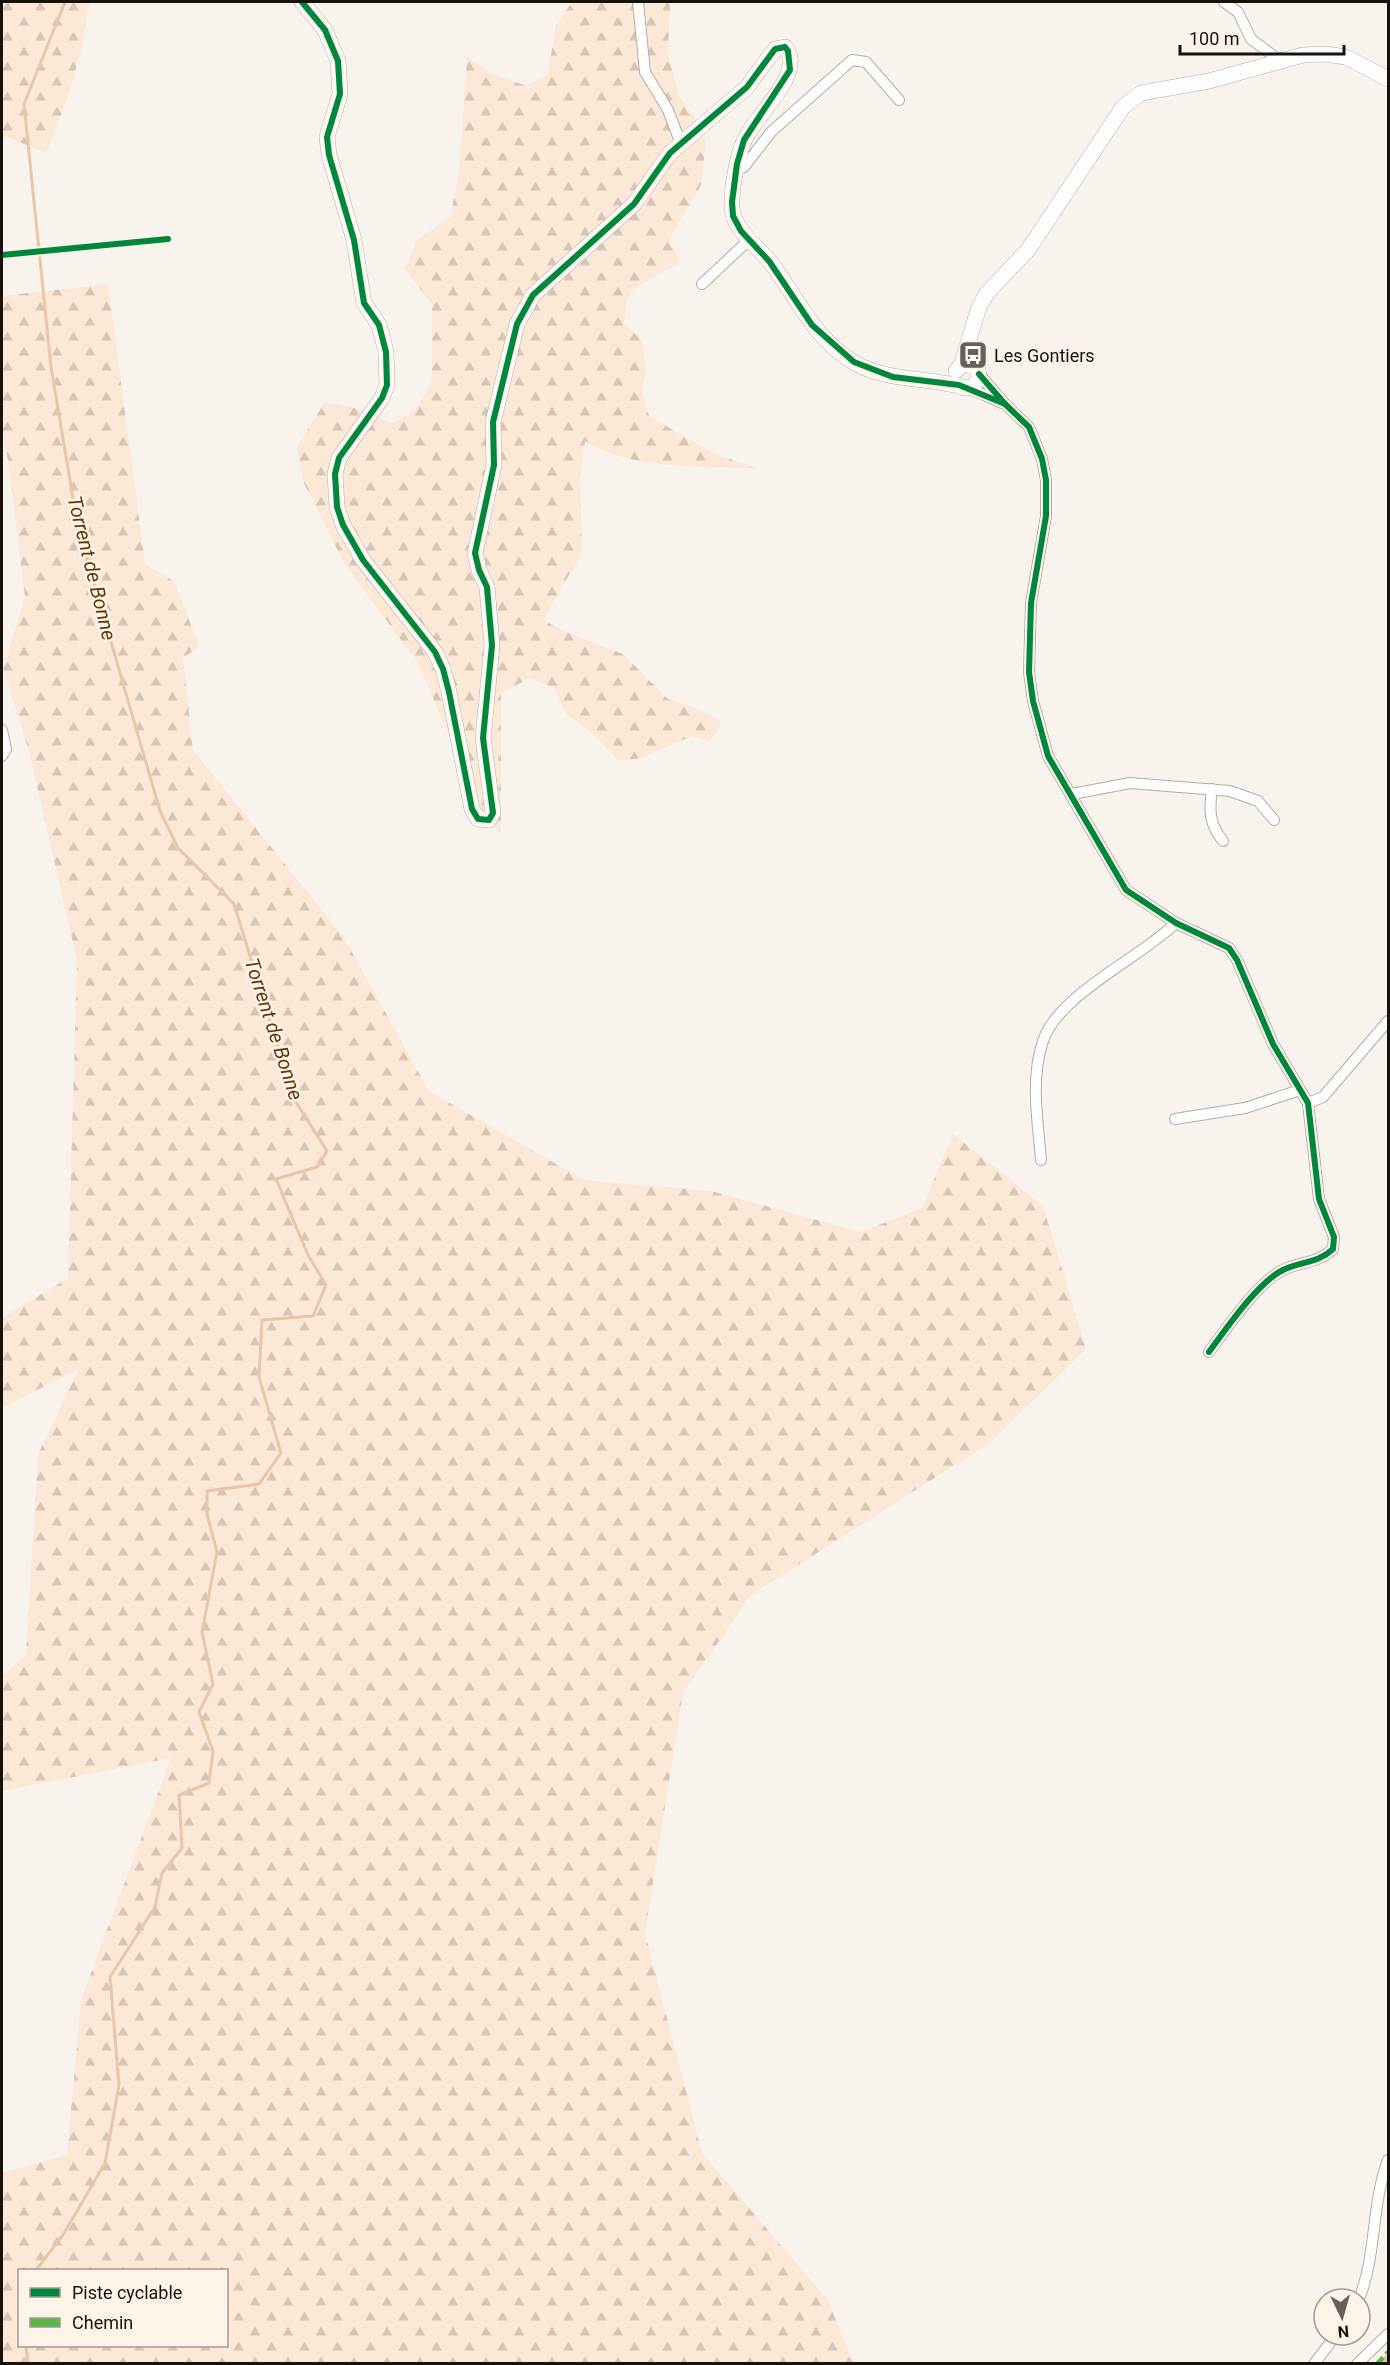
<svg xmlns="http://www.w3.org/2000/svg" width="1390" height="2365" font-family="Roboto,sans-serif">
	<style>
		.forest { fill: url(#forest-firs); fill-rule: evenodd }
		.lines { fill: none; stroke-linecap: round; stroke-linejoin: round }
		.stream { stroke: #e8c6a7; stroke-width: 3 }
		.canal { stroke: #e8c6a7; stroke-width: 12 }
		.street-casing { stroke: #b3ada8; stroke-width: 12 }
		.secondary-casing { stroke: #b3ada8; stroke-width: 16 }
		.street { stroke: #fefdfc; stroke-width: 10 }
		.secondary { stroke: #fefdfc; stroke-width: 15 }
		.quiet { stroke: #58b947; stroke-width: 4.5; stroke-dasharray: 9 4.5; stroke-linecap: butt }
		.cycleway-casing { stroke: #fef3e9; stroke-width: 10 }
		.cycleway { stroke: #00873e; stroke-width: 6 }
		.labels { text-anchor: middle; dominant-baseline: central; stroke-width: 5; stroke-linejoin: round; paint-order: stroke }
		.poi-label { font-size: 18px; fill: #18120d; stroke: #fef3e9; text-anchor: start }
		.water-label { font-size: 20px; font-style: italic; fill: #633902; stroke: #fef3e9 }
	</style>
	<defs>
		<pattern id="forest-firs" width="22" height="20" patternUnits="userSpaceOnUse" patternTransform="scale(1.5)"><rect width="22" height="20" fill="#fce8d6"/><path d="M5 1l3.5 6h-7zM16 11l3.5 6h-7z" fill="#d7c6b6"/></pattern>
	</defs>
	<rect width="100%" height="100%" fill="#f9f3ee"/>
	<g class="forest">
		<path d="M2,2h87c-6,53 -22,102 -43,151l-44,-18z"/>
		<path d="M572,2h98l-2,52 11,42 14,19 13,27 -5,43 -32,55 11,22 -47,27 -6,10 -3,24 19,19 3,33 -5,14 8,27 66,38 42,14c-56,-2 -123,3 -172,-27l-5,37 2,75 -39,67 23,12 57,22 45,45 27,9 24,12 2,8 -12,13 -17,-5 -51,22 -22,3 -24,-25 -30,-23 -9,-24 -26,-11 -29,15v141l-21,-25 -62,-146 -74,-100 -41,-82 -6,-34 28,-45 27,5 40,16 23,-12 17,-30v-77l-27,-35 11,-28 34,-24 9,-43 8,-117 25,17 35,12 21,-12 8,-49z"/>
		<path d="M108,284l37,280 30,18 24,65 -16,11 10,92 150,186 86,155 155,89 127,11 150,41 61,-24 31,-74 90,72 43,143 -95,93 -240,153 -68,98 -38,240 57,220 125,146 27,64h-852v-190l65,-18 14,-155 90,-242 -169,33v-115l24,-21 12,-201 41,-85 -77,39v-90l66,-40 9,-318 -48,-209 -26,-83 22,-71 -17,-136 -6,-31v-134zM20,2270h206v76h-206z"/>
	</g>
	<g class="lines">
		<g class="stream">
			<path d="M36,2270l27,-35 42,-72 14,-78 -9,-108 45,-70 7,-34 20,-25 -3,-53 30,-12 4,-32 -14,-39 14,-28 -11,-52 15,-80 -10,-38v-23l52,-7 22,-31 -22,-76 3,-57 51,-4 13,-31 -18,-30 -32,-76 41,-12 10,-16 -33,-52 -60,-195 -56,-56 -18,-37 -82,-283 -27,-161 -27,-263 41,-102"/>
			<path d="M26,2346l2,18"/>
		</g>
		<path class="canal" d="M1386,2364l2,-3"/>
		<g class="street-casing">
			<g id="street">
				<path d="M638,2l7,70 23,38 13,34"/>
				<path d="M1224,2l14,10 13,27 28,21"/>
				<path d="M737,169l7,-2 27,-35 81,-72 14,2 33,38"/>
				<path d="M702,284l47,-44"/>
				<path d="M973,355l5,15"/>
				<path d="M979,374l26,30 24,23 13,32 4,21v36l-15,87 -2,69 4,29 15,55 78,134 50,33 53,25 8,12 36,84 35,59 11,96 15,38 -1,12c-16,15 -32,12 -50,21 -25,12 -57,59 -74,82"/>
				<path d="M969,388l33,15"/>
				<path d="M2,730l4,19 -4,7"/>
				<path d="M1212,789c-3,21 -3,35 11,52"/>
				<path d="M1072,794l58,-11 100,8 28,10 16,19"/>
				<path d="M1308,1103l15,-6 65,-76"/>
				<path d="M1175,1119l70,-11 55,-18"/>
				<path d="M1041,1160c-3,-38 -11,-81 2,-119 15,-46 97,-83 133,-118"/>
				<path d="M1359,2299c18,-45 12,-94 29,-139"/>
				<path d="M1314,2364l22,-29"/>
				<path d="M1357,2364l31,-30"/>
			</g>
		</g>
		<g class="secondary-casing">
			<g id="secondary">
				<path d="M302,2l23,28 13,31 2,33 -13,43 2,18 25,85 10,63 15,22 7,27 1,33 -5,13 -43,60 -4,16 2,33 6,18 20,35 72,92 8,17 6,23 23,117 6,10 11,1 4,-7 -10,-75 9,-93 -5,-58 -8,-17 -4,-17 19,-88 -1,-43 24,-98 16,-29 101,-91 36,-51 77,-66 28,-38 10,-2 3,4c13,28 -34,65 -44,90 -7,16 -16,60 -10,76 7,19 25,31 37,46 26,35 44,77 84,100 35,20 75,13 110,25l8,-1 6,-9 -1,-8 -10,-6 -7,2"/>
				<path d="M956,371l5,-5 18,-59 8,-14 41,-43 95,-143 18,-14 68,-12 94,-26 22,-1 21,3 42,22"/>
			</g>
		</g>
		<use href="#street" class="street"/>
		<use href="#secondary" class="secondary"/>
		<path class="quiet" d="M1377,2364l11,-12"/>
		<g class="cycleway-casing">
			<g id="cycleway">
				<path d="M302,2l23,28 13,31 2,33 -13,43 2,18 25,85 10,63 15,22 7,27 1,33 -5,13 -43,60 -4,16 2,33 6,18 20,35 72,92 8,17 6,23 23,117 6,10 11,1 4,-7 -10,-75 9,-93 -5,-58 -8,-17 -4,-17 19,-88 -1,-43 24,-98 16,-29 101,-91 36,-51 77,-66 28,-38 10,-2 3,4 2,19 -46,70 -7,24 -5,38 1,14 8,15 28,30 43,64 42,37 39,15 66,8 46,19"/>
				<path d="M2,255l166,-16"/>
				<path d="M979,374l26,30 24,23 13,32 4,21v36l-15,87 -2,69 4,29 15,55 78,134 50,33 53,25 8,12 36,84 35,59 11,96 15,38 -1,12c-16,15 -32,12 -50,21 -25,12 -57,59 -74,82"/>
			</g>
		</g>
		<use href="#cycleway" class="cycleway"/>
	</g>
	<defs>
		<g id="bus-square" transform="scale(1.5)"><rect x="-9" y="-9" width="18" height="18" rx="4" fill="#67615c" stroke="#fef3e9"/><path d="M-5-6H5V4H4V6H2V4H-2V6H-4V4H-5ZM-3.5-4V0h7V-4ZM-3.5 1.2v1.5H-2V1.2ZM2 1.2v1.5H3.5V1.2Z" fill="#fff"/></g>
	</defs>
	<g fill-rule="evenodd">
		<use href="#bus-square" x="973" y="355"/>
	</g>
	<g class="labels">
		<g class="poi-label">
			<text x="994" y="355">Les Gontiers</text>
		</g>
		<g class="water-label">
			<text transform="translate(92 568) rotate(76)">Torrent de Bonne</text>
			<text transform="translate(274 1029) rotate(72)">Torrent de Bonne</text>
		</g>
	</g>
	<rect width="1390" height="2365" fill="none" stroke="#18120d" stroke-width="6"/>
	<rect x="18" y="2269" width="210" height="78" fill="#fef3e9" stroke="#a29991" stroke-width="1.5"/>
	<rect x="30" y="2288" width="30" height="9" fill="#00873e" stroke="#a29991" stroke-width="1.5"/>
	<text x="72" y="2299" font-size="18" fill="#18120d">Piste cyclable</text>
	<rect x="30" y="2318" width="30" height="9" fill="#58b947" stroke="#a29991" stroke-width="1.5"/>
	<text x="72" y="2329" font-size="18" fill="#18120d">Chemin</text>
	<g transform="translate(1342 2317) rotate(175)"><circle r="28" fill="#fef3e9" stroke="#a29991" stroke-width="1.5"/>
	<path d="M0-4.5L10 22L0 15L-10 22Z" fill="#67615c"/>
	<text y="-9" font-size="16" font-weight="bold" text-anchor="middle" fill="#18120d">N</text>
	</g>
	<path d="M1180 45v9h164v-9" fill="none" stroke="#18120d" stroke-width="3"/>
	<text x="1189" y="45" font-size="18" fill="#18120d" stroke="#fef3e9" stroke-width="4.5" paint-order="stroke">100 m</text>
</svg>
